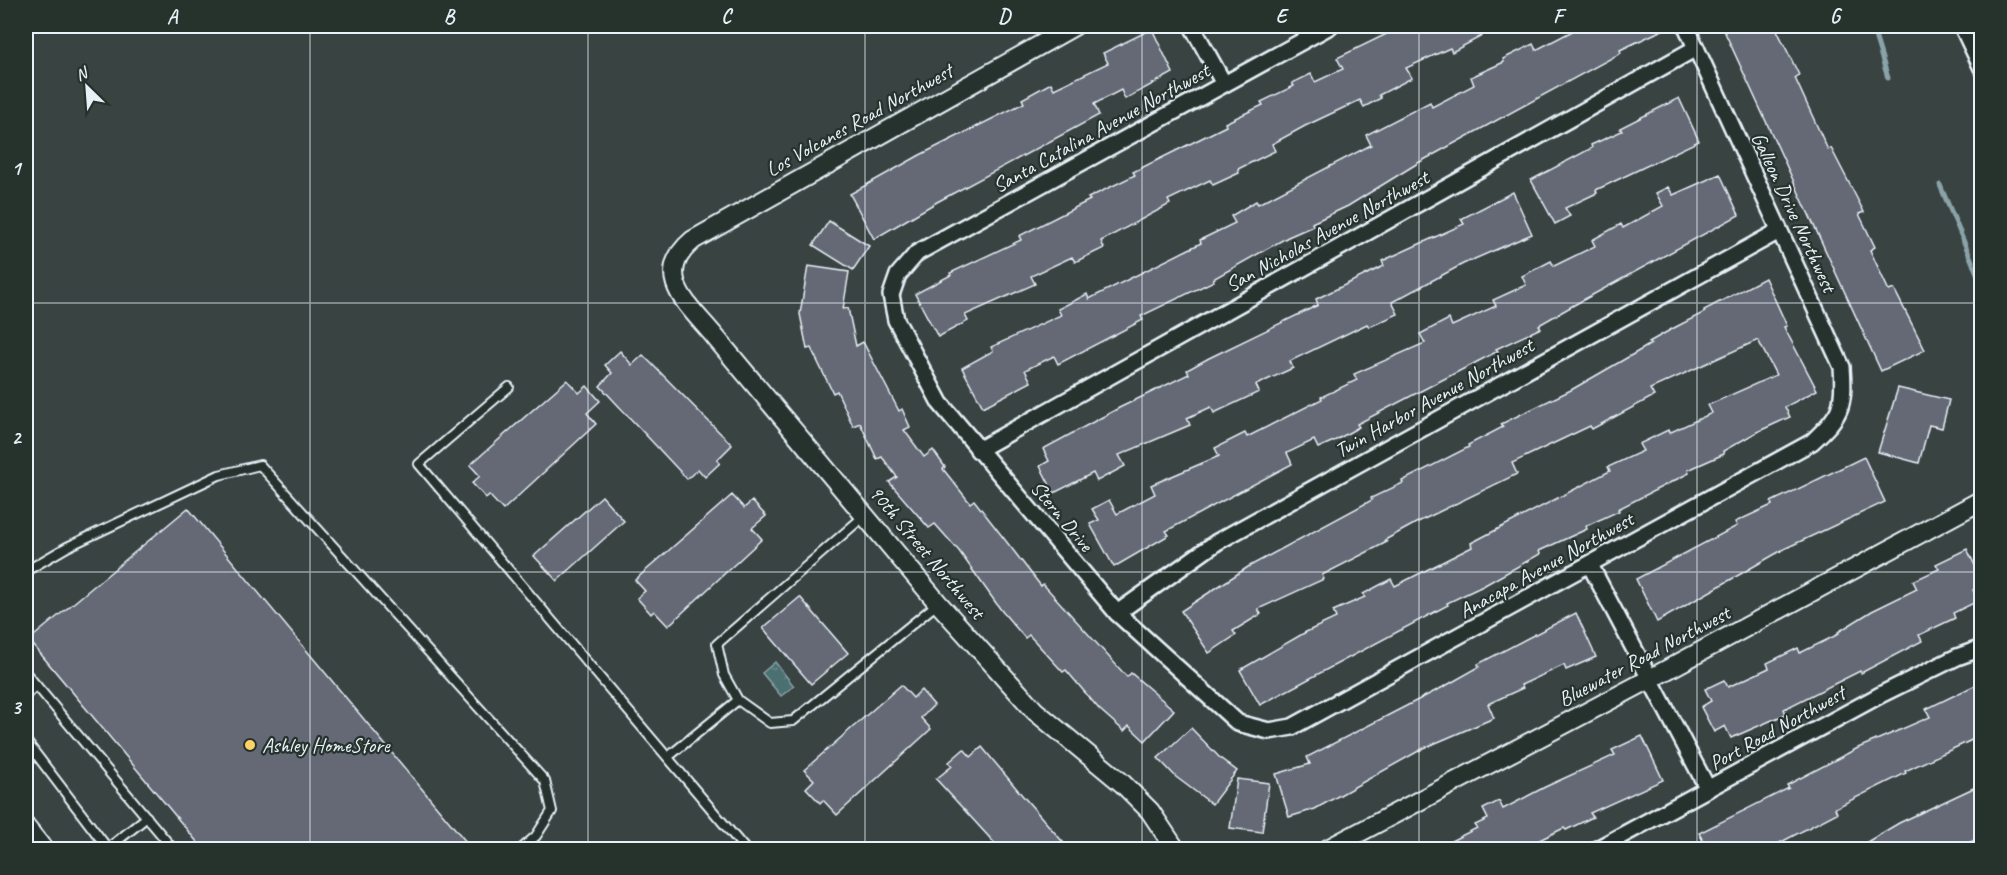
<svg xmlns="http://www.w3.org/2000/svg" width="2007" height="875" font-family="Caveat,sans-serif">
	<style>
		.water { fill: url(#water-ripples); stroke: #8aa3a8; stroke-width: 1.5 }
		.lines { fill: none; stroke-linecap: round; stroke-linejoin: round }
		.stream { stroke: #8aa3a8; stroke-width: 5 }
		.building { fill: #656774; stroke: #e8f1f8; stroke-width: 1.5 }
		.service-casing { stroke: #e8f1f8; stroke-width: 12 }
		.minor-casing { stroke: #e8f1f8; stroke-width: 20 }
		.tertiary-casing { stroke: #e8f1f8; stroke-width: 22 }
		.service { stroke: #26332d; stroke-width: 8 }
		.minor { stroke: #26332d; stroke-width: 15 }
		.tertiary { stroke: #26332d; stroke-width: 18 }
		.grid { fill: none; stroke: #e8f1f8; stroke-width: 1.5; stroke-opacity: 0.55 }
		.poi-dot { fill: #ffd166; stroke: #26332d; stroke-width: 2 }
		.labels { text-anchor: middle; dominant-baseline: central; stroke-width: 4.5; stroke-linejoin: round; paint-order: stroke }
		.street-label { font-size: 21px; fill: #e8f1f8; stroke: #26332d }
		.poi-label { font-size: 21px; fill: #e8f1f8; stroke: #26332d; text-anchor: start }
		.neatline { fill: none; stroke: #e8f1f8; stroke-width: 2 }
		.grid-label { font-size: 20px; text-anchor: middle; font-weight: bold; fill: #e8f1f8 }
	</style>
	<defs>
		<pattern id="water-ripples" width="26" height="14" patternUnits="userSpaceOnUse" patternTransform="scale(1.5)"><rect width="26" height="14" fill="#4b6f72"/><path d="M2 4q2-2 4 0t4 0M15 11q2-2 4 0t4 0" fill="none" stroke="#658487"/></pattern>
	</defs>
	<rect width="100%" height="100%" fill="#394342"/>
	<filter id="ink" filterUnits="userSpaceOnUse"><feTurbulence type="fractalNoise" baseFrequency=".0167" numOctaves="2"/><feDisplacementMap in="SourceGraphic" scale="12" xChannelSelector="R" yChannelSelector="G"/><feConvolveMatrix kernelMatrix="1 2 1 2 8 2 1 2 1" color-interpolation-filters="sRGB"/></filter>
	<g filter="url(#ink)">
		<path class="water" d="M775,662l19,24 -13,10 -19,-23z"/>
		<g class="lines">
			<g class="stream">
				<path d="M1872,26l16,52"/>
				<path d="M1940,185l42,100"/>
			</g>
		</g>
		<g class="building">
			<path d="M1403,26h73l6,10 -30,16 -2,-4 -44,20 6,10 -33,17 2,3 -17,9 -4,-7 -55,26 -33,18 3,7 -37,18 1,4 -26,12 -3,-5 -42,20 2,4 -69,37 3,7 -29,14 -3,-5 -41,19 4,8 -70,31 3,6 -30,16 -23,-43 36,-19 -1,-2 71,-33 -2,-4 71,-36 -2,-2 47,-23 -2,-3 93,-46 -1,-3 38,-18 -2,-3 33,-16 -2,-3 19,-9 4,8 28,-13 -6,-11z"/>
			<path d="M1582,26h89l-51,24 1,3 -203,110 -70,43 -36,17 1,3 -25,11 -75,42 1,2 -73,35 2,4 -85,44 -4,-8 -29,14 6,12 -48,25 -21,-39 31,-17 -2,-4 70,-32 -3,-6 29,-15 2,5 112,-56 -1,-3 35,-17 -4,-7 25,-15 2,3 113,-59 -5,-10 64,-33 2,5 42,-22 -3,-8 33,-15 -1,-3 30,-15 3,6z"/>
			<path d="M1722,26h53l24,49 -4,3 33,72 3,-2 33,64 -5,2 16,33 -5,3 19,41 5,-2 31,61 -44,21z"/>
			<path d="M1152,29l21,44 -48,26 -4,-9 -27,14 5,11 -162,87 -63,37 -24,-45 70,-39 104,-52 -2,-4 29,-16 3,6 54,-26 -5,-10z"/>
			<path d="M1679,98l20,43 -103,49 1,3 -32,15 5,8 -15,8 -24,-44 61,-32 -1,-3 31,-14 -2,-3z"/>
			<path d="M1720,174l19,41 -165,90 -35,20 2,3 -45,21 2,2 -141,73 2,3 -23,13 -18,8 -4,-8 -27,13 5,11 -126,67 3,4 -55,32 -24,-43 9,-4 -7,-11 17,-9 8,14 38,-20 -4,-9 68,-29 -4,-8 30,-15 2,4 75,-38 -1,-2 36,-17 -3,-6 71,-31 -5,-9 29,-15 3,7 44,-20 -3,-6 33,-15 -4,-9 29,-15 3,5 41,-20 -3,-6 29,-16 2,4 40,-22 -7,-13 12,-6 5,8z"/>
			<path d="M1513,192l19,42 -69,30 -71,38 6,12 -29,13 -2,-3 -77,37 3,7 -37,17 3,7 -45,21 -3,-6 -24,11 3,7 -71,30 6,11 -28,15 -4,-8 -39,20 -14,-27 9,-5 -6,-12 76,-41 70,-34 -2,-4 22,-12 109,-53 -2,-6 68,-33 -2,-5 82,-37 -3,-5z"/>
			<path d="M829,221l40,25 -16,24 -40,-25z"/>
			<path d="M808,266l41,6 -6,37 5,-1 8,38 7,-4 36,69 3,-2 8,18 -6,3 20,27 9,-7 12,17 -2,2 27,34 4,-3 67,86 2,-2 84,93 4,-4 43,37 -29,31 -16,-15 -5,5 -25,-22 -33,-39 -3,2 -34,-37 -4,3 -24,-28 -42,-59 -24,-27 -6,4 -40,-46 8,-5 -15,-20 -5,2 -17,-36 -7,3 -16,-35 -4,2 -22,-45 -4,1 -7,-35z"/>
			<path d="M1765,278l22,48 -3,1 33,63 -32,17 5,10 -33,15 -34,19 1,3 -36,16 1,3 -71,36 1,2 -33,15 1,3 -48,22 1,3 -57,32 -36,17 1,2 -188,100 -20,-35 66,-38 30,-14 -3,-7 32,-14 -2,-3 28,-15 4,7 77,-39 -1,-4 139,-72 -2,-4 35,-16 -4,-7 29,-14 1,3 43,-20 -4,-8 68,-30 -18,-35 -108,49 4,7 -62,33 -2,-3 -78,37 5,11 -101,49 -31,17 2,2 -65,33 2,4 -66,30 3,5 -28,17 3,4 -27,18 -28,-42 67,-44 124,-67 -1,-2 32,-15 -1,-2 67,-34 -1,-2 35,-18 -2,-3 70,-34 80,-46 -2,-2 23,-13 33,-17 -1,-2z"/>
			<path d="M620,351l12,14 11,-10 89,90 -15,15 3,3 -15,14 -7,-8 -11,10 -87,-93 12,-13 -7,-8z"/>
			<path d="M567,380l12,13 8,-7 13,15 -13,12 9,11 -93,86 -14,-15 -3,3 -14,-15 8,-7 -10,-11z"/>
			<path d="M1898,388l51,12 -7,28 -13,-3 -10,38 -41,-11z"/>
			<path d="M1864,457l21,45 -101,47 -127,73 -21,-43 101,-53 -2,-4 37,-17 -1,-3z"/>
			<path d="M732,495l12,13 8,-7 14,15 -14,12 10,11 -94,87 -14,-15 -3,3 -14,-16 8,-7 -10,-11z"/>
			<path d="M602,496l22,25 -67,60 -23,-25z"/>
			<path d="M188,508l284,341h-269l-174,-209z"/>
			<path d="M1967,549l15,31v6l-9,4 5,11 -25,12 2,5 -36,17 3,6 -61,32 -1,-2 -76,38 2,5 -55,24 -6,-12 -11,6 -13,-25 10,-6 -6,-12 19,-9 4,7 41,-19 -2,-5 31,-15 2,5 39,-19 -1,-2 34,-21 45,-22 -4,-8 26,-12 -3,-5z"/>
			<path d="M800,597l48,56 -37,31 -48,-56z"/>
			<path d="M1576,613l20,44 -30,13 -2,-5 -43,20 2,3 -35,16 6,14 -70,30 -109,61 -26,8 -13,-43 34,-10 -3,-7 140,-72 32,-18 -1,-3z"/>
			<path d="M1982,682v48l-8,3 2,5 -71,33 1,2 -71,35 2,5 -69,36h-61l-8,-16 90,-45 -2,-3 71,-37 72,-31 -4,-8z"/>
			<path d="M901,685l12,13 8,-8 13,15 -13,13 10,11 -94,86 -14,-15 -3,3 -14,-15 8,-8 -10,-10z"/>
			<path d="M1191,728l29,30 17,13 -25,33 -36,-27 -18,-19z"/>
			<path d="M1642,736l21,44 -73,33 3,4 -27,13 -2,-2 -43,21h-86l42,-21 -2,-3 13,-6 -5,-10 16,-8 4,8 42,-22 70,-32 -3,-5z"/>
			<path d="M982,747l40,48 47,54h-69l-64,-70 16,-13 -3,-4 15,-13 7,8z"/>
			<path d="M1237,779l32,4 -7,49 -32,-4z"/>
			<path d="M1982,784v53l-28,12h-99l44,-26z"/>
		</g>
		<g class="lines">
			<g class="service-casing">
				<g id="service">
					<path d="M509,387l-90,77 327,386"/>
					<path d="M864,516l-147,128 7,31 14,25 32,23 23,-2 144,-117"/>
					<path d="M26,571l41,-24 152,-72 41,-10 285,316 7,30 -16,25 -16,14"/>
					<path d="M26,673l148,177"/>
					<path d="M26,695l10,-10"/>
					<path d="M26,741l83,109"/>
					<path d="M668,757l70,-57"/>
					<path d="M106,850l41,-33"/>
				</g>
			</g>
			<g class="minor-casing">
				<g id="minor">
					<path d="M1192,26l32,58"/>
					<path d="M1330,26l-413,227 -19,22 -7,20 5,25 44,83 177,210 121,110 31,8 23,-4 520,-285c29,-27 33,-35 30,-75l-156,-341"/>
					<path d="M1962,26l20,42"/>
					<path d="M978,450l718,-402"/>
					<path d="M1590,565l118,224"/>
					<path d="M1117,613l100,-71 562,-311"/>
					<path d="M26,825l20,25"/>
					<path d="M1595,850l287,-156 75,-37 25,-9"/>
				</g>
			</g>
			<g class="tertiary-casing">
				<g id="tertiary">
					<path d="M1074,26l-381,214c-43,36 -3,66 23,98l222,265 97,108 87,72 28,28 26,39"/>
					<path d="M1326,850l322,-170 334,-180"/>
				</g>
			</g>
			<use href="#service" class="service"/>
			<use href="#minor" class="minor"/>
			<use href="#tertiary" class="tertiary"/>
		</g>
	</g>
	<path class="grid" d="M310,26v824M588,26v824M865,26v824M1142,26v824M1419,26v824M1697,26v824M26,303h1956M26,572h1956"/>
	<circle class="poi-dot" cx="250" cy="745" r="6"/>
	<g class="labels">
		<g class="street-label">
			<text transform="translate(859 120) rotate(-29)">Los Volcanes Road Northwest</text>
			<text transform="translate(1101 128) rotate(-29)">Santa Catalina Avenue Northwest</text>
			<text transform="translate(1794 212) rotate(65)">Galleon Drive Northwest</text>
			<text transform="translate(1327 231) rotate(-29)">San Nicholas Avenue Northwest</text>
			<text transform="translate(1434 398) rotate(-29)">Twin Harbor Avenue Northwest</text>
			<text transform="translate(1062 516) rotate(50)">Stern Drive</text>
			<text transform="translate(927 552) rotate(50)">90th Street Northwest</text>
			<text transform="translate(1546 565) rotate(-29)">Anacapa Avenue Northwest</text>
			<text transform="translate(1644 656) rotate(-28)">Bluewater Road Northwest</text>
			<text transform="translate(1777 728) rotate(-29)">Port Road Northwest</text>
		</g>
		<g class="poi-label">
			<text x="262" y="745">Ashley HomeStore</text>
		</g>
	</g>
	<rect width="2007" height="875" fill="none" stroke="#26332d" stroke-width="66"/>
	<g transform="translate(87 87) rotate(335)" stroke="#26332d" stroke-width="4.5" paint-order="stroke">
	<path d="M0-4.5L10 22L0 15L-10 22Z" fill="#e8f1f8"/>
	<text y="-9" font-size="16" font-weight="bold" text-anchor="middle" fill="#e8f1f8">N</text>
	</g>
	<rect x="33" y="33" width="1941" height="809" class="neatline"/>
	<g class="grid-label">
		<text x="172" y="23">A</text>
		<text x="449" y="23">B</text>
		<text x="726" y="23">C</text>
		<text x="1004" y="23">D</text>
		<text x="1281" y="23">E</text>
		<text x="1558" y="23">F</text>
		<text x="1835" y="23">G</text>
		<text x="16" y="175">1</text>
		<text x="16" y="444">2</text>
		<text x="16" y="714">3</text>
	</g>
</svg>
